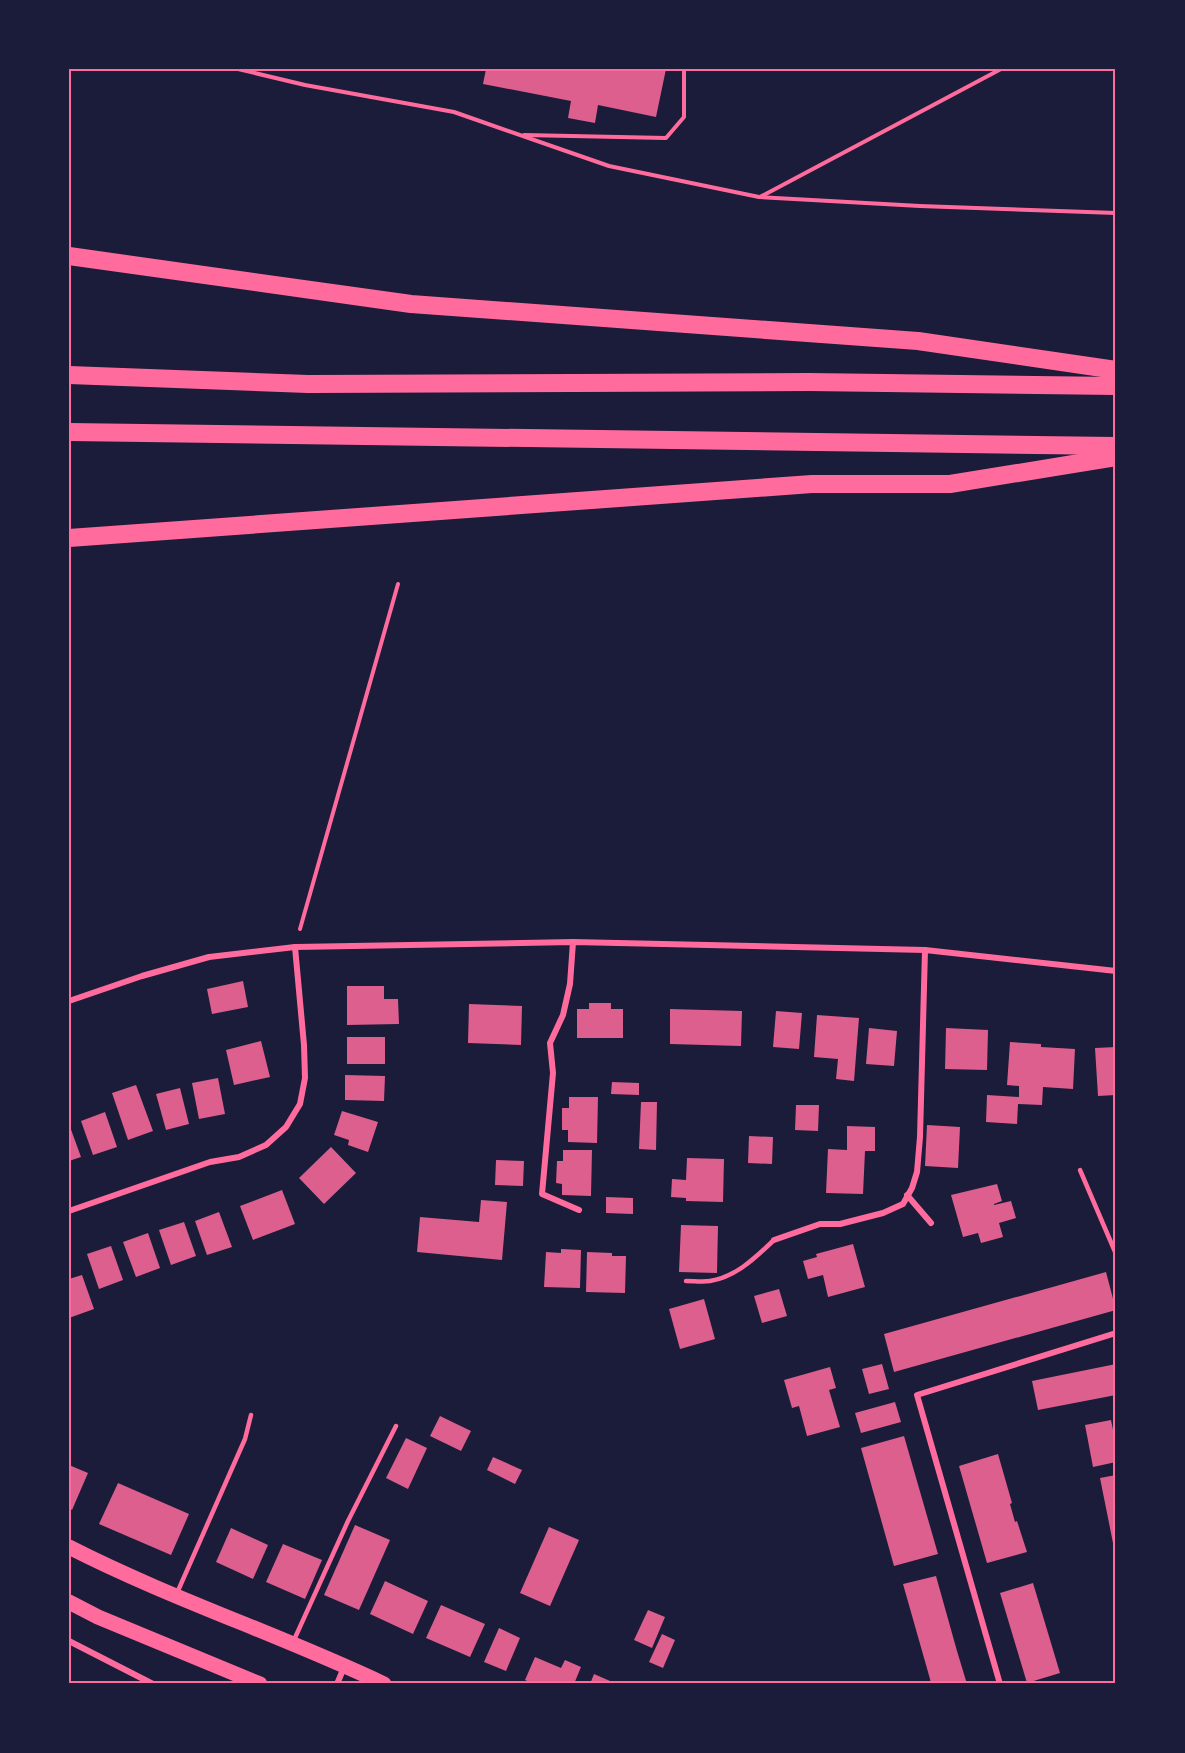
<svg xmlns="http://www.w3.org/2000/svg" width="1185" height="1753" font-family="Manrope,sans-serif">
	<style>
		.building { fill: #dd5f8e }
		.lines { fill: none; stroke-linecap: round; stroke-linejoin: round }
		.path { stroke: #ff6b9d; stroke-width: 4 }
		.service { stroke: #ff6b9d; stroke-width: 4.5 }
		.minor { stroke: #ff6b9d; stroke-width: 6 }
		.primary { stroke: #ff6b9d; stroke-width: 15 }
		.motorway { stroke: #ff6b9d; stroke-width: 18 }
		.neatline { fill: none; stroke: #ff6b9d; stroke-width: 2 }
	</style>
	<rect width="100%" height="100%" fill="#1b1b3a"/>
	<g class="building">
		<path d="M486,69h180l-10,48 -58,-12 -3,18 -27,-5 3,-17 -88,-17z"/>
		<path d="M243,981l5,26 -36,7 -5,-25z"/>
		<path d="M347,986h37v13h14l1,25 -52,1z"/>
		<path d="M589,1003h22v6h12v29h-46v-29h12z"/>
		<path d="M469,1004l53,2 -1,39 -53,-2z"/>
		<path d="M670,1009l72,2 -1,35 -71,-2z"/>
		<path d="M776,1011l26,2 -3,36 -26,-2z"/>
		<path d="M817,1015l42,3 -5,63 -18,-2 2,-20 -24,-2z"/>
		<path d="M869,1028l28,3 -3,35 -28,-2z"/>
		<path d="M946,1028l42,2 -1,40 -42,-1z"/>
		<rect x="347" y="1037" width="38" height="27"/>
		<path d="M261,1041l9,36 -36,8 -8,-35z"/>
		<path d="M1010,1042l31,2v3l34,2 -2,40 -30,-2 -1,18 -24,-1 -1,20 -31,-2 1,-27 32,2v-11l-12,-1z"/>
		<path d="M1116,1047v48l-18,1 -3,-48z"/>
		<path d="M345,1075l40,1 -1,25 -39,-1z"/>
		<path d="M218,1078l7,36 -26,5 -7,-36z"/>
		<path d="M612,1082l27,1v12l-28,-1z"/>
		<path d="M136,1085l17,46 -25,9 -16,-47z"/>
		<path d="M180,1088l9,36 -23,6 -10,-36z"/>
		<path d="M569,1097h29l-1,46 -29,-1v-12h-6v-22h7z"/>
		<path d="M641,1102h16l-1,48 -17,-1z"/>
		<path d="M796,1105h23l-1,26 -23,-1z"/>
		<path d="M342,1111l36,11 -10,30 -20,-7 1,-5 -15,-5z"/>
		<path d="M105,1112l12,35 -24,8 -12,-34z"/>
		<path d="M69,1124l12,33 -12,4z"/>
		<path d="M927,1125l33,2 -2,41 -33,-2z"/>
		<path d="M847,1126l28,1v24h-10l-2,43 -37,-1 2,-44 19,1z"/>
		<path d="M749,1136l24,1 -1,27 -24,-1z"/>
		<path d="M331,1147l25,26 -32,31 -25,-26z"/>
		<path d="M563,1150h29l-1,46 -29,-1v-11l-6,-1 1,-22h6z"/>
		<path d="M687,1158l37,1 -1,43 -37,-1v-3l-15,-1 1,-18 14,1z"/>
		<path d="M496,1160l28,1 -1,25 -28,-1z"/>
		<path d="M997,1184l5,17 -8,3v1l17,-4 5,17 -17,5 4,14 -22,6 -3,-10 -15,4 -12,-42z"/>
		<path d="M282,1190l13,34 -42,16 -13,-34z"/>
		<path d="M606,1197l27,1v16l-27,-1z"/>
		<path d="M481,1200l26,2 -5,58 -85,-8 3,-35 59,5z"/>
		<path d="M219,1212l13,35 -25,8 -12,-34z"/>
		<path d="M184,1222l12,34 -25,9 -12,-35z"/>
		<path d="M681,1225l37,1 -1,47 -38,-1z"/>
		<path d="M148,1233l12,35 -24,9 -13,-35z"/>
		<path d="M853,1244l12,43 -37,10 -5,-22 -15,4 -5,-18 14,-4 -1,-3z"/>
		<path d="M111,1246l12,34 -24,9 -12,-35z"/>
		<path d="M561,1249l20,1 -1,38 -36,-1 2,-35 15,1z"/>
		<path d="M587,1252l25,1v3h14l-1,37 -39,-1z"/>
		<path d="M1106,1272l10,38 -222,62 -10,-38z"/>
		<path d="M82,1275l12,34 -25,9v-39z"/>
		<path d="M779,1289l8,27 -25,7 -8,-27z"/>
		<path d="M704,1299l11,40 -35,10 -11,-40z"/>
		<path d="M882,1364l7,25 -20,5 -7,-25z"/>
		<path d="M1116,1364v31l-78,15 -6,-29z"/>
		<path d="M830,1367l6,21 -7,2 11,37 -33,9 -8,-30 -7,2 -8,-28z"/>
		<path d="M895,1402l6,20 -40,11 -6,-20z"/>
		<path d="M440,1416l31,15 -10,20 -31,-15z"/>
		<path d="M1111,1420l5,24v18l-23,5 -8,-42z"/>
		<path d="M904,1436l34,118 -44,12 -33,-118z"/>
		<path d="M406,1438l21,10 -19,41 -22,-11z"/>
		<path d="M998,1454l14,49 -2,1 5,18 2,-1 10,31 -40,11 -28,-97z"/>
		<path d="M493,1457l29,13 -7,14 -28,-14z"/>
		<path d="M69,1465l19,8 -16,37 -3,-2z"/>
		<path d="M1116,1475v78h-1l-15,-75z"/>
		<path d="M118,1483l71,31 -18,41 -72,-31z"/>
		<path d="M355,1525l35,15 -31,70 -35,-15z"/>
		<path d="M549,1527l30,13 -29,66 -30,-13z"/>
		<path d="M231,1528l37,17 -15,34 -37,-17z"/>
		<path d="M283,1544l39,16 -17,39 -39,-17z"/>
		<path d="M936,1576l21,75 10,33h-36l-1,-5 -27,-95z"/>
		<path d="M385,1581l43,20 -15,33 -43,-20z"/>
		<path d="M1033,1583l27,90 -33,10 -27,-90z"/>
		<path d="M441,1605l44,19 -15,33 -44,-19z"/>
		<path d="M648,1610l17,7 -13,31 -18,-8z"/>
		<path d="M499,1628l21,10 -14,33 -22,-9z"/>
		<path d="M662,1634l13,6 -12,28 -14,-6z"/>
		<path d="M535,1657l26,11 4,-8 16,7 -7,17h-40l-9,-4z"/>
		<path d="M594,1674l23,10h-27z"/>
	</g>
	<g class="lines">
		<g class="path">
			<path d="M238,69l67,16 149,27 155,54 150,31 161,9 196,7"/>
			<path d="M524,135l142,3 18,-21v-48"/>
			<path d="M760,197l241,-128"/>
			<path d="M300,929l98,-345"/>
		</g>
		<g class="service">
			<path d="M1080,1170l36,84"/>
			<path d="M686,1281c8,0 17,1 24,0 26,-4 46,-24 64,-41"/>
			<path d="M177,1593l68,-154 6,-24"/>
			<path d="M294,1640l54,-119 48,-95"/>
		</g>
		<g class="minor">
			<path d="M573,942l-3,42 -7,31 -13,28 3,30 -11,121 37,16"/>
			<path d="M69,1001l73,-25 67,-19 86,-10 278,-5 352,8 191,21"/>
			<path d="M907,1195l24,28"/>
			<path d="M69,1211l141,-49 29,-5 27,-12 20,-18 14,-23 5,-26 -1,-33 -9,-98"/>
			<path d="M774,1240l46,-16h20l43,-11 20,-9 9,-16 5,-16 3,-35 5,-187"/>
			<path d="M69,1641l84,43"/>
			<path d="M337,1684l8,-19"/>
			<path d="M1000,1684l-83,-289 199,-62"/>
		</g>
		<g class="primary">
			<path d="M69,1547c102,52 212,88 315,137"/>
			<path d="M69,1602l29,15 162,67"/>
		</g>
		<g class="motorway">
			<path d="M69,256l342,48 507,37 198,29"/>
			<path d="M69,375l239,9 501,-2 307,4"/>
			<path d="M69,432l1047,14"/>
			<path d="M69,538l743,-54h138l166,-27"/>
		</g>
	</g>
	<rect width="1185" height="1753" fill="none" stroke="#1b1b3a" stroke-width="141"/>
	<rect x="70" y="70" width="1044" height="1612" class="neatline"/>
</svg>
